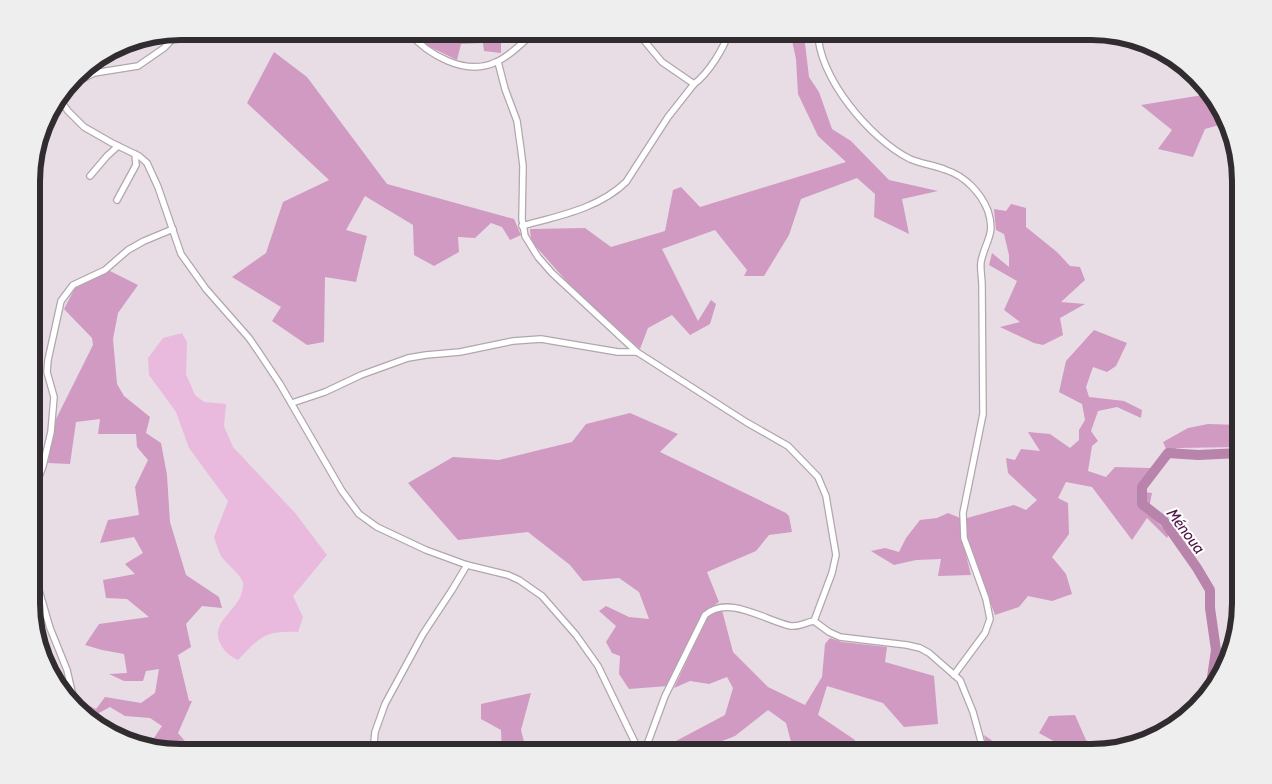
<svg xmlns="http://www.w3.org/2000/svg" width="1272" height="784" font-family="Cabin,sans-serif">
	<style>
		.green { fill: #e9badd }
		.forest { fill: #d09ac2 }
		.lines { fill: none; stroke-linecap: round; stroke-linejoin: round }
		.river { stroke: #b884ab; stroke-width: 10 }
		.minor-casing { stroke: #b1a6ae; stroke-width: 8 }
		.minor { stroke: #fff; stroke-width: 5.5 }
		.labels { text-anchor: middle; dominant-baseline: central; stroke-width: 4; stroke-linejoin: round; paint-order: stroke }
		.water-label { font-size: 16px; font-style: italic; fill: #531448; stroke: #fff }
		.rim { fill: none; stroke: #302c2f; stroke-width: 6 }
	</style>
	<rect width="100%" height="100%" fill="#e8dde5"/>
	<g class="green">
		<path d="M182,333l5,9 -1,32 9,21 9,7 22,2 -2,22 9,21 63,67 31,41 -34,41 10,21 -5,15c-33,-2 -38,5 -60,28 -9,-4 -12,-7 -17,-15 -12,-21 14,-33 20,-50 1,-4 3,-8 2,-12 -3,-10 -16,-18 -22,-27 -3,-6 -5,-13 -7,-19l14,-36 -39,-53 -13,-36 -27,-37 -1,-17 15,-20z"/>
		<path d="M258,746h12l4,7h-22z"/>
	</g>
	<g class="forest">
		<path d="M415,31h86v22l-17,-2 -1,-8 -22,1 -4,16 -29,-14z"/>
		<path d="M790,31h18l-4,4 5,42 10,15 13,37 19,12 38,39 49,11 -36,8 7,35 -35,-17 1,-23 -18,-16 -56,21 -12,36 -25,41h-20l3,-6 -32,-40 -53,19 36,72 13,-21 5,4 -6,20 -20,11 -18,-20 -24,13 -8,21 -63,-56 -46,-52 -1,-12 55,-1 26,19 54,-16 8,-41 8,-3 19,20 146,-45 -28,-26 -20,-42 -2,-35z"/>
		<path d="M274,52l33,25 80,107 127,35 7,16 -11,5 -8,-13 -11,-4 -16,15 -17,-1 1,15 -25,14 -20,-11 -1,-30 -48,-29 -19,34 21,6 -11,46 -31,-5 -1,65 -17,3 -35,-24 9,-14 -49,-30 34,-24 17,-51 46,-22 -82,-77z"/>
		<path d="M1209,94l12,12 5,17 -21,6 -12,28 -35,-8 14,-19 -31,-25z"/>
		<path d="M1011,204l15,4v19l31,25 13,14 10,1 5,13 -24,22 24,2 -25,14 3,17 -20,10 -9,-2 -34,-16 20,-5 -16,-12 13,-29 -28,-16 3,-12 17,14v-12l-5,-21 -8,-4 -2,-21 12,2z"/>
		<path d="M108,270l30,15 -20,28 -5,26 4,45 7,12 26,21 -4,16 15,10 6,32 3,47 16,53 33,22 3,11 -20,-2 -16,18 5,23 -13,8 11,46h3l-14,32 17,20h-14l-33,-6 14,-21 -12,-8 -25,-2 -15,-9 -11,6 -18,-2v-9l15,7 9,-12 36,6 14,-10 4,-24 -13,2 -3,10h-19l-15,-7 18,-1 -3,-19 -22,-4 -17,-5 14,-21 50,-7 -22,-18 -21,-1 -3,-18 32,-6 -10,-10 18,-11 -9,-16 -34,6 8,-23 31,-5 -4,-28 13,-27 -11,-13 -1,-13h-38l2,-15 -24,3 -6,42 -22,-1 6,-43 2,-1 37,-74 -1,-7 -28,-29 12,-23z"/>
		<path d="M1094,330l33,13 -11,23 -9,6 -14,-5 -7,20 3,10 35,4 18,9 -1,8 -24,-11 -19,4 -7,20 7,10 -6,5 -4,25 18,6 9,-10 35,1 5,-1 -18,24 15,2 -4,20 21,21 -2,4 -20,-20 -15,22 -40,-53 -26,-5 -8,16 10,5 1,31 -17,23 14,17 6,20 -20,7 -24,-5 -9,11 -24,8 -28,-76v-21l47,-13 12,5 11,-10 -29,-27 -2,-15 9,2 6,-11 19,2 -12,-19 22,2 20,14 9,-8v-10l6,-10 -3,-16 -23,-12 7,-31z"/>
		<path d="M630,413l48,21 -18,18 126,61 3,3 3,16 -23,3 -13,16 -49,21 12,30 -17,11 -34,73 -39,3 -10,-15 1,-18 -8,-3 -6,-11 10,-16 -17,-15 7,-5 23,11 20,2 -10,-27 -20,-14 -36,3 -13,-16 -42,-33 -70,8 -50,-57 45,-26 46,3 73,-18 14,-18z"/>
		<path d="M1208,424l32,1v22l-63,1 -9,5 -5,-11 25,-14z"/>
		<path d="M948,513l12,5 2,21 9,36 -33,1 3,-17 -25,1 -22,5 -23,-14 14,-3 14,4 7,-14 14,-18 17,-2z"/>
		<path d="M722,610l11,42 35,35 37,18 17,-28 3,-33 5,-6 12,4 45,5 -2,15 49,14 4,48 -34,3 -21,-24 -56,-17 -9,29 37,25 -1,9 7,4h-67l-8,-30 -18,-13 -33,26 -43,17h-15l-1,-12 49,-26 8,-27 -6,-11 -18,7 -19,-3 -16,7 34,-72z"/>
		<path d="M531,693l-10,37 6,23h-25l-1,-23 -20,-11v-15z"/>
		<path d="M1075,715l11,25 12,6 -1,6h-44l4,-9 -18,-10 10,-17z"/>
		<path d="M984,735l20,14 15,3h-31z"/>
	</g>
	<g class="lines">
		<path class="river" d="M1196,704l15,-20 5,-34 -6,-42v-18l-13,-22 -33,-47 -22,-17v-17l26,-34 30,2 42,-2"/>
		<g class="minor-casing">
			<g id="minor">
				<path d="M407,31c20,23 58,46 89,31 15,-6 27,-21 40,-31"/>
				<path d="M636,31l26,31 32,22c14,-10 31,-37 35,-53"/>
				<path d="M818,31c-1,45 53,109 92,128 12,5 24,6 36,11 19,6 35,23 42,41 8,24 -3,30 -7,51 -1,8 1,15 1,23l1,129 -20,99 1,25 22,61 4,20 -5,14 -31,42"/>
				<path d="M498,62l7,27 12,32 4,29 2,16 -1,53 3,17 13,21 14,16 85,79"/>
				<path d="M69,86l25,-13 44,-7 26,-18 15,-16"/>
				<path d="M59,99l9,12 16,16 28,16 27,13 8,7 11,24 23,67 25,35 43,49 9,13 22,33 62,107 17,23 18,13 49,23 41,15 41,10 11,5 23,16 34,39 22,31 42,87"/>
				<path d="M90,176l17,-20 11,-10"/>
				<path d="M117,200l19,-35 -1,-11"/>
				<path d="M522,226c36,-10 76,-17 104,-44l42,-65 26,-33"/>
				<path d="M292,403l33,-11 36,-17 47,-17 18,-3 34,-3 53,-11 28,-2 77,13h19l109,70 42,24 30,31 8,19 10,59 -4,18 -18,48 15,11 11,5 67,8 13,3 9,5 31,27 13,32 11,40"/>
				<path d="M32,495l11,-29 8,-34 3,-35 -7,-25 1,-12 13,-59 12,-16 32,-15 23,-20 16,-9 29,-12"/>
				<path d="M32,566l18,62 17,42 8,35"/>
				<path d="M376,753l-2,-10 1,-11 10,-28 38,-70 29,-44 15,-25"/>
				<path d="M644,753l21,-57 40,-81c23,-21 61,6 86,11 9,1 15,-4 23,-5"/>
			</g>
		</g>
		<use href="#minor" class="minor"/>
	</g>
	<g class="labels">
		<g class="water-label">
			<text transform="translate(1186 531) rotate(53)">Ménoua</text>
		</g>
	</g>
	<path d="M0 0H1272V784H0ZM181 40H1091A141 141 0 0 1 1232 181V603A141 141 0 0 1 1091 744H181A141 141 0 0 1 40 603V181A141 141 0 0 1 181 40Z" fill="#eee" fill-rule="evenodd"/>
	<path class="rim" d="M181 40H1091A141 141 0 0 1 1232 181V603A141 141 0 0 1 1091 744H181A141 141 0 0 1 40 603V181A141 141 0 0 1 181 40Z"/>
</svg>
